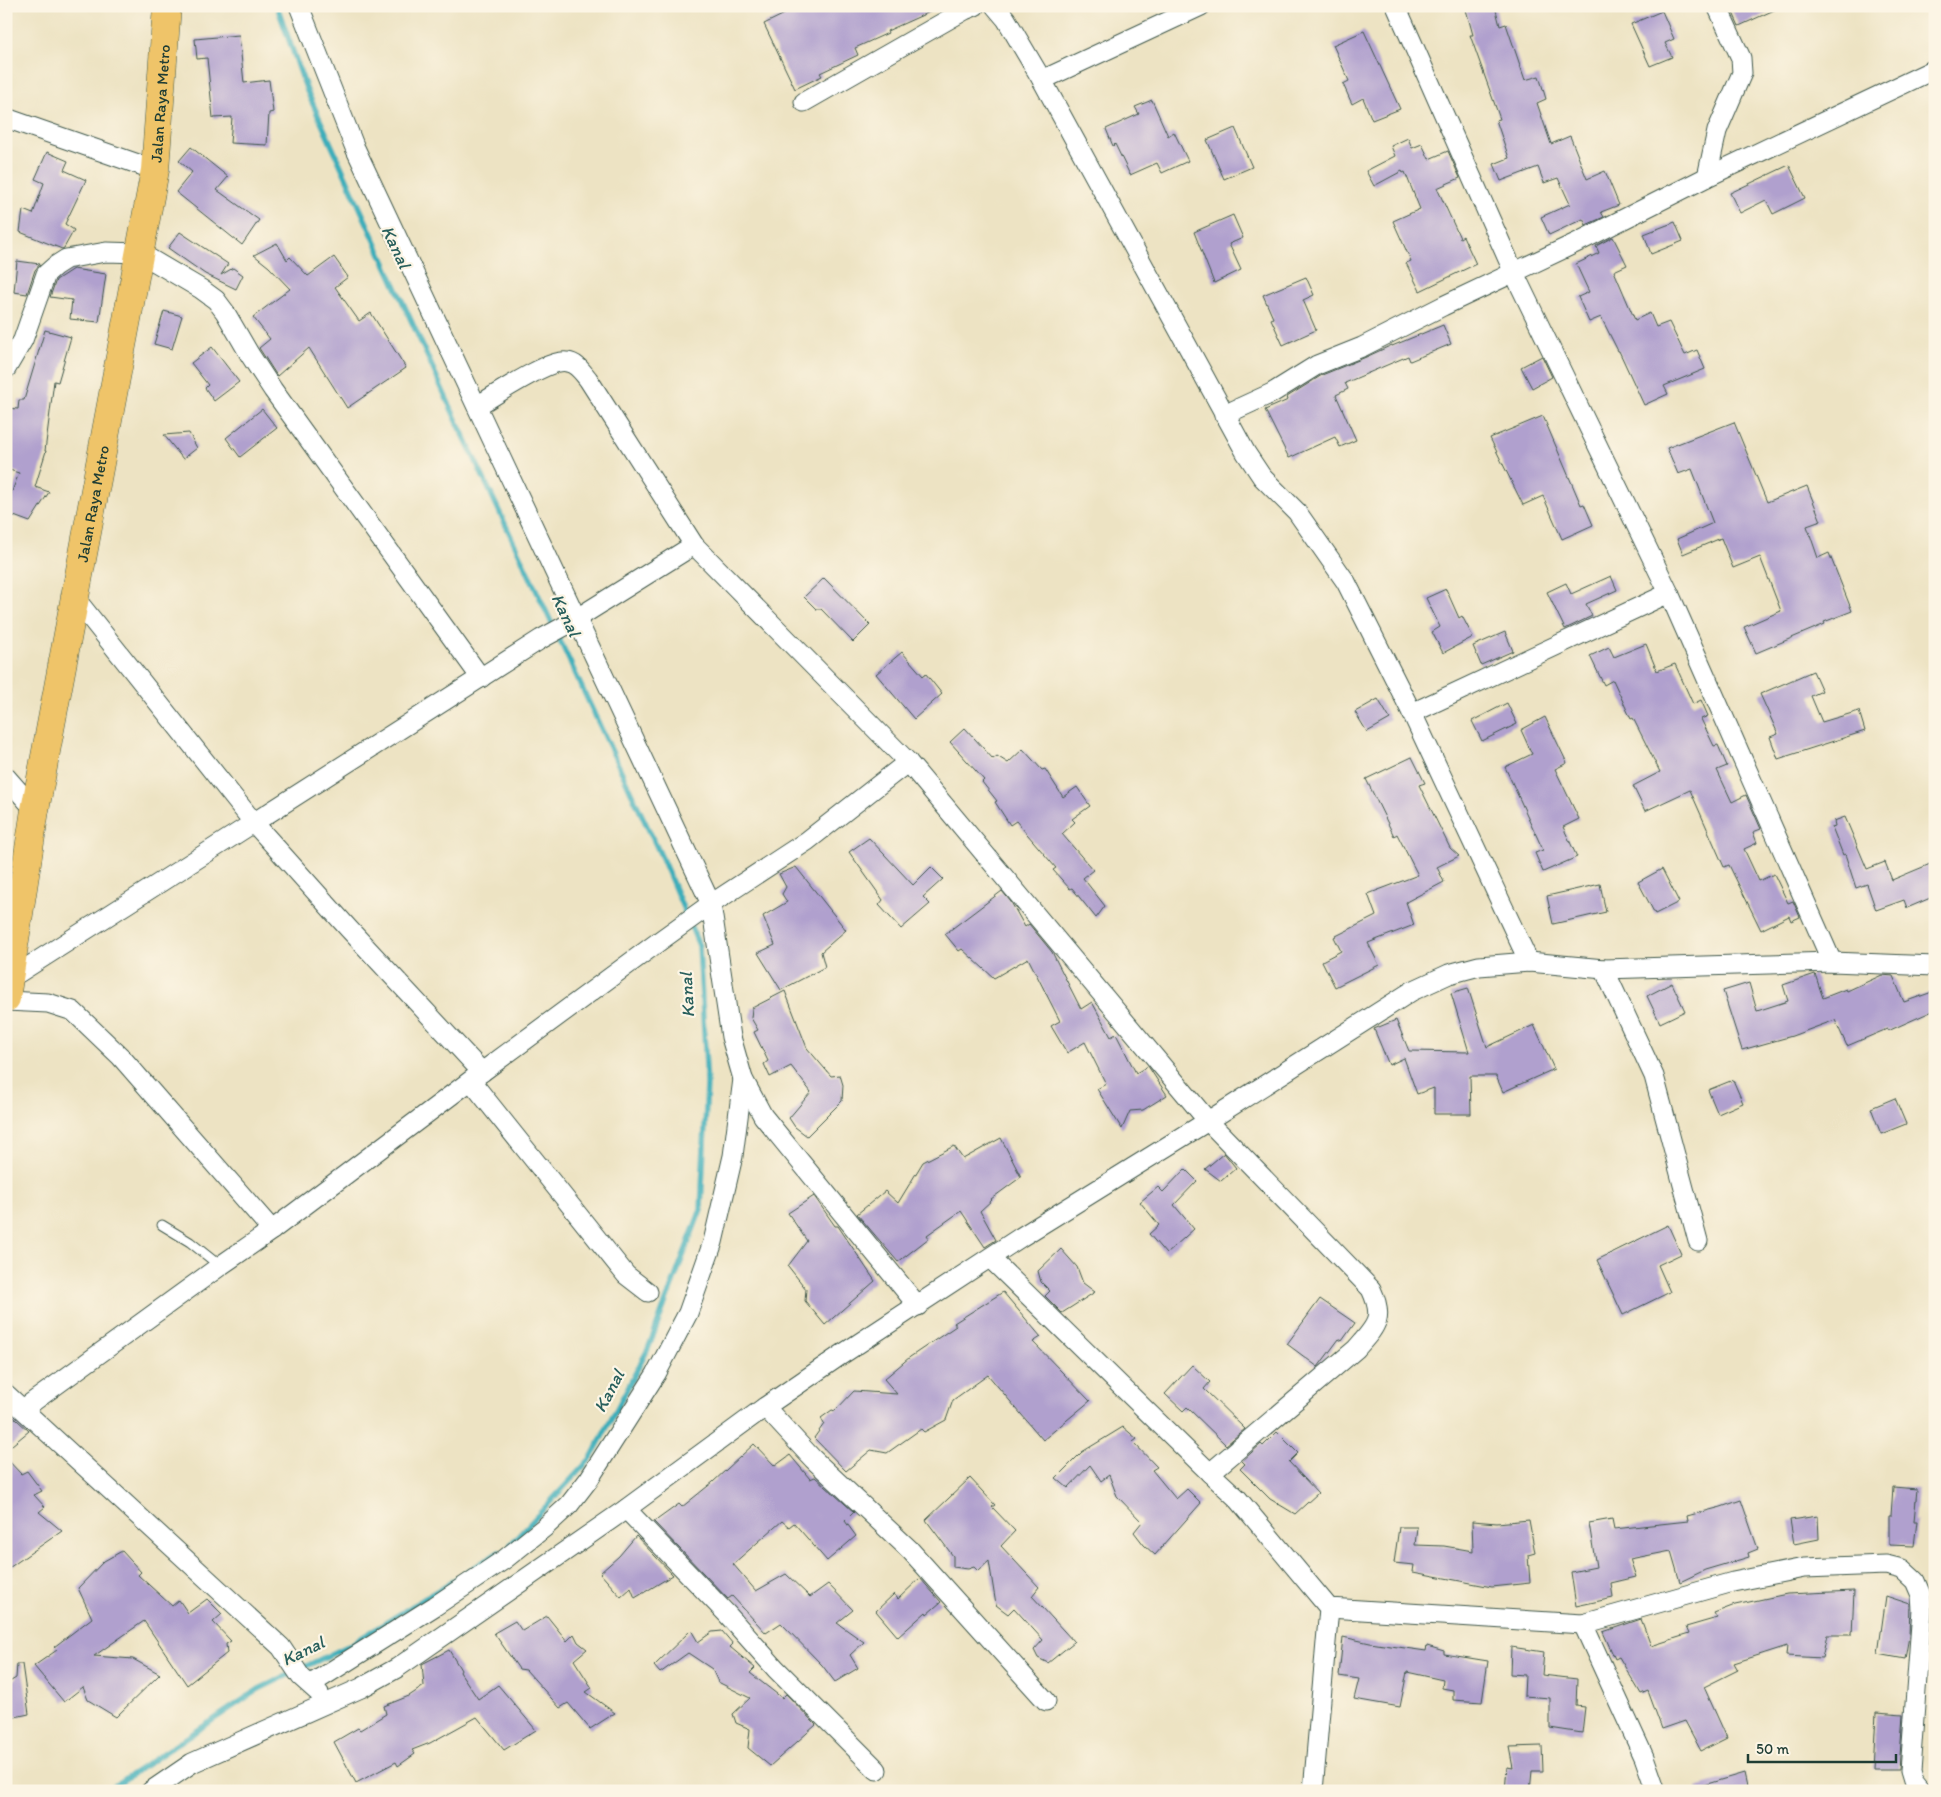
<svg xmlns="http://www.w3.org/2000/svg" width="1941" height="1797" font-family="Itim,sans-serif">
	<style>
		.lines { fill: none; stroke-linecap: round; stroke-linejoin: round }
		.stream { stroke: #3eaeba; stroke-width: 5.5 }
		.building { fill: #b0a0ce }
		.service-casing { stroke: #3e5649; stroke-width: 11 }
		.minor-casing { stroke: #3e5649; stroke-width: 21 }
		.trunk-casing { stroke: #3e5649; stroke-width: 29 }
		.service { stroke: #fff; stroke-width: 9 }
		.minor { stroke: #fff; stroke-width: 19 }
		.trunk { stroke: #efc469; stroke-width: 28 }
		.labels { text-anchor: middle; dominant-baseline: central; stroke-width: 4.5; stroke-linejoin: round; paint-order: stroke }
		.street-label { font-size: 16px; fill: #1f3d34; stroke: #fcf5e5 }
		.water-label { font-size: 18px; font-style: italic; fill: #285f5c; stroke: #fcf5e5 }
	</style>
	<rect width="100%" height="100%" fill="#fcf5e5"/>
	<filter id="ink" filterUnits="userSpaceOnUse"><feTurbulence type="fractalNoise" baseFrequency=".02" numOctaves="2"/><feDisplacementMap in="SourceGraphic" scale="10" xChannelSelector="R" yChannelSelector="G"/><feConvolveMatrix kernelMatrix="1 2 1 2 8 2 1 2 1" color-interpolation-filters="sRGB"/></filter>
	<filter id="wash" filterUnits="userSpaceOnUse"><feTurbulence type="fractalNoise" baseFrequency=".0096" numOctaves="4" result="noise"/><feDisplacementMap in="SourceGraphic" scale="20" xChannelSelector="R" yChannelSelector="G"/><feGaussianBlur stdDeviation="1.12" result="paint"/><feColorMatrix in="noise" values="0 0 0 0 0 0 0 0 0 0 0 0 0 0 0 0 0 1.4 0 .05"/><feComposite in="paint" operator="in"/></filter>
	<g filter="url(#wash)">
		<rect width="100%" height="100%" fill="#ede3c3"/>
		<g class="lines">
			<g class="stream">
				<path d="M277,6l30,85 147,324 208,443 37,88 8,138 -6,125 -53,140 -57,109 -80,86"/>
				<path d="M107,1791l152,-102 91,-44 149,-93"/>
			</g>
		</g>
		<g id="blocks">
			<g class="building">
				<path d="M801,6h142l-56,25 1,2 -33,15 3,7 -38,18 2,3 -27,13 -31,-65z"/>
				<path d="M1465,6h30l5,20 6,-2 19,56 14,-4 7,23 -9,4 14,41 19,-8 17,43 18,-8 14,34 -18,7 3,5 -18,8 -3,-6 -34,16 -8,-18 29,-13 -12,-26 -14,5 -6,-16 -37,14 -7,-17 15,-6 -13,-38 4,-1 -30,-84h3z"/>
				<path d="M1730,6h53l-44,20z"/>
				<path d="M1662,11l12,28 -9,4 7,14 -22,9 -19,-42z"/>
				<path d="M1364,31l36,78 -28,11 -9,-22 -11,6 -9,-20 6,-3 -16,-36z"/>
				<path d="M239,35l5,48 25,-3 4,32 -4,1 -2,32 -37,-2 2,-26 -19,1 -6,-60 -10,1 -2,-20z"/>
				<path d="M1152,100l16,36 6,-4 14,29 -26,12 -5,-10 -27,12 -15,-31 -2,2 -7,-17 33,-15 -4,-7z"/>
				<path d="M1235,128l17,39 -28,12 -17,-39z"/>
				<path d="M1408,138l4,10 10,-4 7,15 19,-8 12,27 -23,10 23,50 3,-2 13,28 -56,27 -14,-28 5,-2 -18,-40 27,-12 -15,-37 -2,1 -1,-2 -28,15 -8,-15 29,-15 -4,-10z"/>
				<path d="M191,147l37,30 -11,13 42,30 -17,25 -66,-53 16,-20 -13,-11z"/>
				<path d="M47,152l21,9 -4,9 22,10 -21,44 9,6 -10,18 -2,1 -42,-17 3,-22 10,4 11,-31 -9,-4z"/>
				<path d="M1789,165l16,33 -32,16 -7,-14 -26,13 -10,-20z"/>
				<path d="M1233,215l10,23 -14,6 12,26 -27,13 -20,-51z"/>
				<path d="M1675,222l8,19 -32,13 -7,-20z"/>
				<path d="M180,232l48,32 -7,11 12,-7 10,7 -7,14 -31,-15 -37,-26z"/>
				<path d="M1613,237l14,28 -13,6 21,49 15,-7 6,14 13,-5 16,33 12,-5 8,19 -41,17 4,8 -24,11 -25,-54h-1l-17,-34 -12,5 -11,-25 11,-5 -13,-28 23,-11 -3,-7z"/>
				<path d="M277,243l10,17 3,-3 18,19 26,-19 14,20 -13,10 24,34 12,-8 35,55 -59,40 -38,-60 -32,28 -18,-28 11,-9 -17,-22 37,-28 -21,-22 -15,-12z"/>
				<path d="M17,261l23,3 -5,6 -8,24 -13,-2z"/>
				<path d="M73,269l33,5 -7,48 -29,-3 2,-19 -22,-3 6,-17z"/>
				<path d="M1306,277l8,18 -11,5 13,30 -33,15 -12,-26 2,-1 -10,-23z"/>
				<path d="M164,311l18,5 -10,33 -18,-5z"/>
				<path d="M1443,325l8,19 -41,17 -2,-5 -63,27 3,6 -12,6 20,45 -16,7 -5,-10 -46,21 -24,-48 23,-10 -1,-3 35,-22 44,-18 26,-12v1z"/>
				<path d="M45,330l26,7 -13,45 -4,-1 -9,70h1l-11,36 14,5 -19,30 -24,-9v-6l13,-34 -13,-4v-61l12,1 1,-9h5z"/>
				<path d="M212,347l27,35 -25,19 -9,-13 3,-3 -17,-22z"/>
				<path d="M1542,356l10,21 -20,11 -11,-21z"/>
				<path d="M262,409l15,19 -37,29 -14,-19z"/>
				<path d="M1543,416l38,89 3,-1 9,21 -31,14 -19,-43 -20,9 -33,-67z"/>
				<path d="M1734,422l33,80 40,-16 14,35 -14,5 11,32 11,-5 23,58 -28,11 1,2 -69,29 -12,-26 37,-16 -21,-54 -27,11 -12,-30 -38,16 -6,-15 36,-16 -21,-54 -14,5 -11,-26z"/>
				<path d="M189,433l8,15 -14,11 -19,-24z"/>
				<path d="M1611,576l6,14 -31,14 6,12 -27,13 -18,-37 19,-9 5,11z"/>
				<path d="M824,578l46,47 -17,17 -32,-33h-5l-12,-12z"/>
				<path d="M1446,589l13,29 3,-2 11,21 -30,16 -11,-21 8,-5 -14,-29z"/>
				<path d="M1505,632l8,19 -32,14 -8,-19z"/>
				<path d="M1646,644l11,27 18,-7 18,40 8,-4 7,16 -7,3 13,27 4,-1 9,21 -10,4 15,32 14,-7 15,34 -8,3 4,11 -13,6 15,32 15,-7 14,29 5,-2 7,16 -9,4 -2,-5 -28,14 -32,-65 -5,2 -34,-77 -45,21 -12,-25 27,-14 -27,-54 -2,1 -18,-39 -9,5 -14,-29 19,-9 5,10z"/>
				<path d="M902,652l21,24 3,-2 16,20 -28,25 -38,-45z"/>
				<path d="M1813,671l9,20 -11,5 11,26 37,-11 6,20 -87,28 -8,-22 8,-3 -18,-40z"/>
				<path d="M1378,699l12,20 -23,13 -12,-20z"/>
				<path d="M1507,703l10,21 -35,17 -10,-20z"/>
				<path d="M1545,717l22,46 -12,6 24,50 -16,8 14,30 -34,15 -8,-19 8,-3 -38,-83 27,-13 -11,-24z"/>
				<path d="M965,728l28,31 4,-3 11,7 15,-14 19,21 3,-1 18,28 14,-10 13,19 -18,13 3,3 -13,12 31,36 -10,8 22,28 -9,12 -24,-30 -2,1 -17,-19 3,-2 -40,-47 -6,4 -15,-23 2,-1 -15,-19 2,-2 -34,-38z"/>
				<path d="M1412,757l13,26 -6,2 31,63 9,8 -22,11 7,15 -38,20 8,23 -46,18 11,22 -44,22 -13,-26 19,-10 -7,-14 42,-21 -8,-22 50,-19 -21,-41 -3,2 -28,-57z"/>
				<path d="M1845,817l22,52 18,-7 7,18 43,-18v34l-28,12 -3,-8 -28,10 -9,-26 -11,4 -11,-34 -2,1 -11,-28 3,-1 -1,-5z"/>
				<path d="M869,838l44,47 18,-18 12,12 -20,18 7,7 -29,25 -22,-24 4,-5 -34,-48z"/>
				<path d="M796,867l50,63 -25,22 4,15 -44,23 -23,-37 17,-8 -12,-29 24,-14 -5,-8 4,-7 -7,-13z"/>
				<path d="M1662,869l17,33 -24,12 -17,-32z"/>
				<path d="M1600,884l6,28 -53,12 -6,-28z"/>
				<path d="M1002,891l9,11 14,25 4,-3 23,28 29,57 11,-7 19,35 5,-3 20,39 12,-7 19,29 -24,15 -13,1 -8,18 -25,-40 9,-5 -21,-42 -18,11 -16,-27 9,-5 -32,-63 -34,20 -32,-29 -3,2 -14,-17z"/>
				<path d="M1815,974l8,24 23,-9 1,2 35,-16 11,1 11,26 31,-11v19l-47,21 -1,-2 -40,17 -12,-26 -43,16 -50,14 -19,-59 26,-8 8,28 31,-10 -5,-16z"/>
				<path d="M1672,983l13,28 -25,12 -13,-27z"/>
				<path d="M1468,988l19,59 47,-22 20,44 -51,23 -7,-16h-26l1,38h-37v-26l-17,6 -13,-36 -15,7 -15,-36 22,-9 13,31 60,1 -18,-59z"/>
				<path d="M785,991l22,57 24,28 9,-1 3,10 -1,16 -35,35 -12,-9 -6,-9 22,-26 -20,-26 -21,11 -6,-13 4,-3 -14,-29 4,-2 -7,-12 1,-10z"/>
				<path d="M1733,1080l10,23 -25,11 -10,-24z"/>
				<path d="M1895,1098l11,26 -25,10 -10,-26z"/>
				<path d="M1001,1138l20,39 -30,22 1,1 -12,11 16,29 -11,7 -24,-36 -34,24 2,3 -31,24 -41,-48 28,-23 13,12 25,-41 31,-16 9,13z"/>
				<path d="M1224,1153l12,15 -15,13 -16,-12z"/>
				<path d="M1185,1169l12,12 -23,24 20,24 -28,25 -17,-20 10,-9 -19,-23 18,-15 5,5z"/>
				<path d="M814,1196l21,30h3l37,55 -50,44 -20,-24 1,-12 -18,-23 19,-25 -19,-28z"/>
				<path d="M1668,1225l13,29 -23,11 12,27 -47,23 -26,-55z"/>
				<path d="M1061,1249l16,18 6,16 12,9 -33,21 -17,-17 5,-5 -9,-9 -3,-11z"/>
				<path d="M1003,1292l38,45 -8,5 57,59 -47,39 -55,-65 -35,25 -7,20 -22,12 -3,-3 -34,24 -16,-3 -25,21 -32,-33 10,-14 -3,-6 11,-8 3,1 19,-20 43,3 -13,-15 26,-22 46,-31 -2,-3z"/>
				<path d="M1320,1299l35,24 -13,18 -3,-2 -21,28 -31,-23z"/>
				<path d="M1192,1365l18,17 -6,7 41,40 -19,16 -39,-38 -4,4 -18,-17z"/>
				<path d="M6,1410l23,21 -23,19z"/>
				<path d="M1123,1427l14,12 -4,3 24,25 -5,3 24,29 11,-10 14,14 -46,52 -11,-10 -10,-13 8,-10 -25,-26 -8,-21 -8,6 -11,-16 -22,23 -12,-10 26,-26z"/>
				<path d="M1277,1432l21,21 -9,9 29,31 -23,21 -25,-15 -30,-30 5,-5 -3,-3 19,-17 2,2z"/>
				<path d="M754,1444l21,22 15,-11 20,24 5,-2 39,35 -9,9 11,15 -29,25 -33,-38 -5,4 -7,-6 -49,43 23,27 30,-17 24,23 18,-13 25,26 -16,13 27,19 -14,13 8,13 -23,14 -13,-17 -41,-42 -15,10 -34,-37 -4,3 -74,-77 25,-18 3,3 31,-25z"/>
				<path d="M6,1458l15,16 6,-3 15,20 -8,4 11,12 -6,5 23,19 -56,39z"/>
				<path d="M970,1478l25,27 -3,2 23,24 -14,15 38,41 -7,9 42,46 -26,21 -10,-5 -4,-8 9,-10 -29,-32 -6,6 -12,-9 -7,-44 -11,10 -4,-4 -6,2 -15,-2v-11l-27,-36z"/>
				<path d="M1893,1487l24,2 -3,32h3l-3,25 -25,-1v-29h2z"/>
				<path d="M1741,1500l17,49 -10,4 1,4 -44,13 -25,12 -9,-31 -41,8 6,18 -25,6 2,15 -37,8 -5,-34 25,-5 -7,-44 23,-4 2,10 74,-8 -1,-5 34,-9z"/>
				<path d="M1818,1516l1,23 -25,5 -4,-24z"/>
				<path d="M1529,1520l6,33 -7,2 2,28 -38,4 -79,-15 1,-7 -20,-2 5,-36h18l-2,18 29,1 29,5 -1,-30 25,2z"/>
				<path d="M636,1536l37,39 -38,23 -4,-10 -10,9 -21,-24 19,-17z"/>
				<path d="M122,1551l19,21 -3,3 34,31 7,-6 9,13 19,-14 15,15 -9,8 18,19 -5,3 1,9 -40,32 -43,-64 -50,35 39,3 27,15 -44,43 -28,-17 -5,-13 -19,15 -30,-36 23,-16 -3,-3 38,-29 -14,-30 26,-27z"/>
				<path d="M920,1578l21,24 -14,12 -1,-2 -28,25 -22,-26 18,-17 4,5z"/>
				<path d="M1854,1591l-2,44h-25l-5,23 -36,-2 1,-10 -53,17 4,7 -34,17 23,51 -26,13 -16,-30 -23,8 -14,-38 -7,3 -22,-37 -4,2 -12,-27 38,-13 10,27 38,-12 -3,-7 31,-9 -3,-5 21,-8 52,-11z"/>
				<path d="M1886,1596l24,8 -1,32 -4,23 -27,-5z"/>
				<path d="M547,1616l20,25 7,-7 4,8 9,7 -13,11 18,28 -6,4 29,21 -25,16 -22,-26 -8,5 -34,-38 -7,-1 -25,-36 21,-12 7,10z"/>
				<path d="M691,1630l7,12 14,-10 10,-1 11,13 -3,3 25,21 -5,5 32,25 4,-4 30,31 -46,41 -22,-18 2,-19 -14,-6 -3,-9 17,-16 -32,-16 -6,-13 -24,-16 -28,20 -6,-7z"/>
				<path d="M1343,1637l27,6 56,8 1,-5 17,5v3l44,7 -6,41 -29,-2v-10l-11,-2 1,-8 -36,-8 -7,35 -46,-8 5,-20 -20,-3z"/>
				<path d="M1511,1647l33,5 -2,23 35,4 -1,27 9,1 -3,26 -32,-5v-30l-26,-2 1,-21 -15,-1z"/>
				<path d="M449,1650l12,20 -1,2 18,27 20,-14 38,45 -32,20 -27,-33 -47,26 -18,7 3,4 -17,12 -2,-4 -40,21 -22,-41 24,-14 2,2 26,-16 -2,-8 25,-10 15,-10 -2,-22z"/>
				<path d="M17,1664h5l7,50 -19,4 2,-9h-6v-25l10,-6z"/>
				<path d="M1876,1713l27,2 -4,54h-26z"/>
				<path d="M1542,1746l1,25h-11l-2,20h-25l2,-24 6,1 -4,-21z"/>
				<path d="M1744,1773l4,18h-50l-1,-4z"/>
			</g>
		</g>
	</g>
	<g filter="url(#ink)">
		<use href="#blocks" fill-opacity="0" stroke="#3e5649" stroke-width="1"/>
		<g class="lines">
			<g class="service-casing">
				<path id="service" d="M162,1225l28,17 30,24"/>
			</g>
			<g class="minor-casing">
				<g id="minor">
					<path d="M299,6l56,142 356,756 20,133 12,42 20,37 155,190"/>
					<path d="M995,6l11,13 36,61 204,373 16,24 35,35 49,70 66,131 117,249"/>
					<path d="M1396,6l118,267 155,320 163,369"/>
					<path d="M1042,80l159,-74"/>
					<path d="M804,102l161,-92 10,-4"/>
					<path d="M6,118l149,52"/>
					<path d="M1707,177l10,-46 25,-58 -1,-15 -24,-52"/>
					<path d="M6,369l17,-29 23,-66 9,-8 11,-7 40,-7 34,1 61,36 15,11 9,12 25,43 23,35 208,288"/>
					<path d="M477,406c17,-10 73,-48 90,-44 10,1 15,10 21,17l106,166 214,217 300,359 163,168c14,30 5,37 -15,60l-146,124"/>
					<path d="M1224,415l48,-22 45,-28 45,-18 81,-41 137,-65 127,-64 228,-108"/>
					<path d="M75,598l179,225 94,105 134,144"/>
					<path d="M1412,713l257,-120"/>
					<path d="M6,777l29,33"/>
					<path d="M1604,969l50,107 44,165"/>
					<path d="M6,981l535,-342 22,-12 131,-82"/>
					<path d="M6,1001l42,2 25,8 48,46 151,173"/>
					<path d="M471,1081l155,194 22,17"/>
					<path d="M991,1259l219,214 28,26 91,109 254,16 150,-42 71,-14 82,-3 16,4 13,12 6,14 1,15 -12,161 3,10 8,10"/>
					<path d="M6,1394l275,253 20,30 18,16"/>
					<path d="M765,1407l48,52 97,91 136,151"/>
					<path d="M23,1409l197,-143 52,-36 210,-158 179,-132 50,-36 96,-63 101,-79"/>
					<path d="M626,1509l101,105 49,55 101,101"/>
					<path d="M1583,1624l61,133 12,34"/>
					<path d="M311,1684l124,-78 70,-47 40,-32 24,-22 20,-26 67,-105 32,-61 25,-71 20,-86 10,-77"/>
					<path d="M151,1791l41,-28 169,-75 36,-20 229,-159 139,-102 73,-50 183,-120 187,-116 204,-130 37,-17 30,-8 50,-4 75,7 228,-7 103,4"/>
					<path d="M1313,1791l16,-183"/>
				</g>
			</g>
			<g class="trunk-casing">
				<g id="trunk">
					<path id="s1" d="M6,998l29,-188 120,-640 12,-164"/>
				</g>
			</g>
			<use href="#service" class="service"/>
			<use href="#minor" class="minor"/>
			<use href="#trunk" class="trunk"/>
		</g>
	</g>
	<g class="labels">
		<g class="street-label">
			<text stroke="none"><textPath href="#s1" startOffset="908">Jalan Raya Metro</textPath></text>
			<text stroke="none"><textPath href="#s1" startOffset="502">Jalan Raya Metro</textPath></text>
		</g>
		<g class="water-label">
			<text transform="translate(396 247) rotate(65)">Kanal</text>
			<text transform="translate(566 615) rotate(65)">Kanal</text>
			<text transform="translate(687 995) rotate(-93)">Kanal</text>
			<text transform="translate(609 1391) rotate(-62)">Kanal</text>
			<text transform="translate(303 1651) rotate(-26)">Kanal</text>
		</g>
	</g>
	<rect width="1941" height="1797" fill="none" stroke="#fcf5e5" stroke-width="25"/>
	<path d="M1748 1754v8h148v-8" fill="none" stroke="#1f3d34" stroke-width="2.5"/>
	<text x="1756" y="1754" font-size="15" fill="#1f3d34" stroke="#fcf5e5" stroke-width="4" paint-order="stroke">50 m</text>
</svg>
